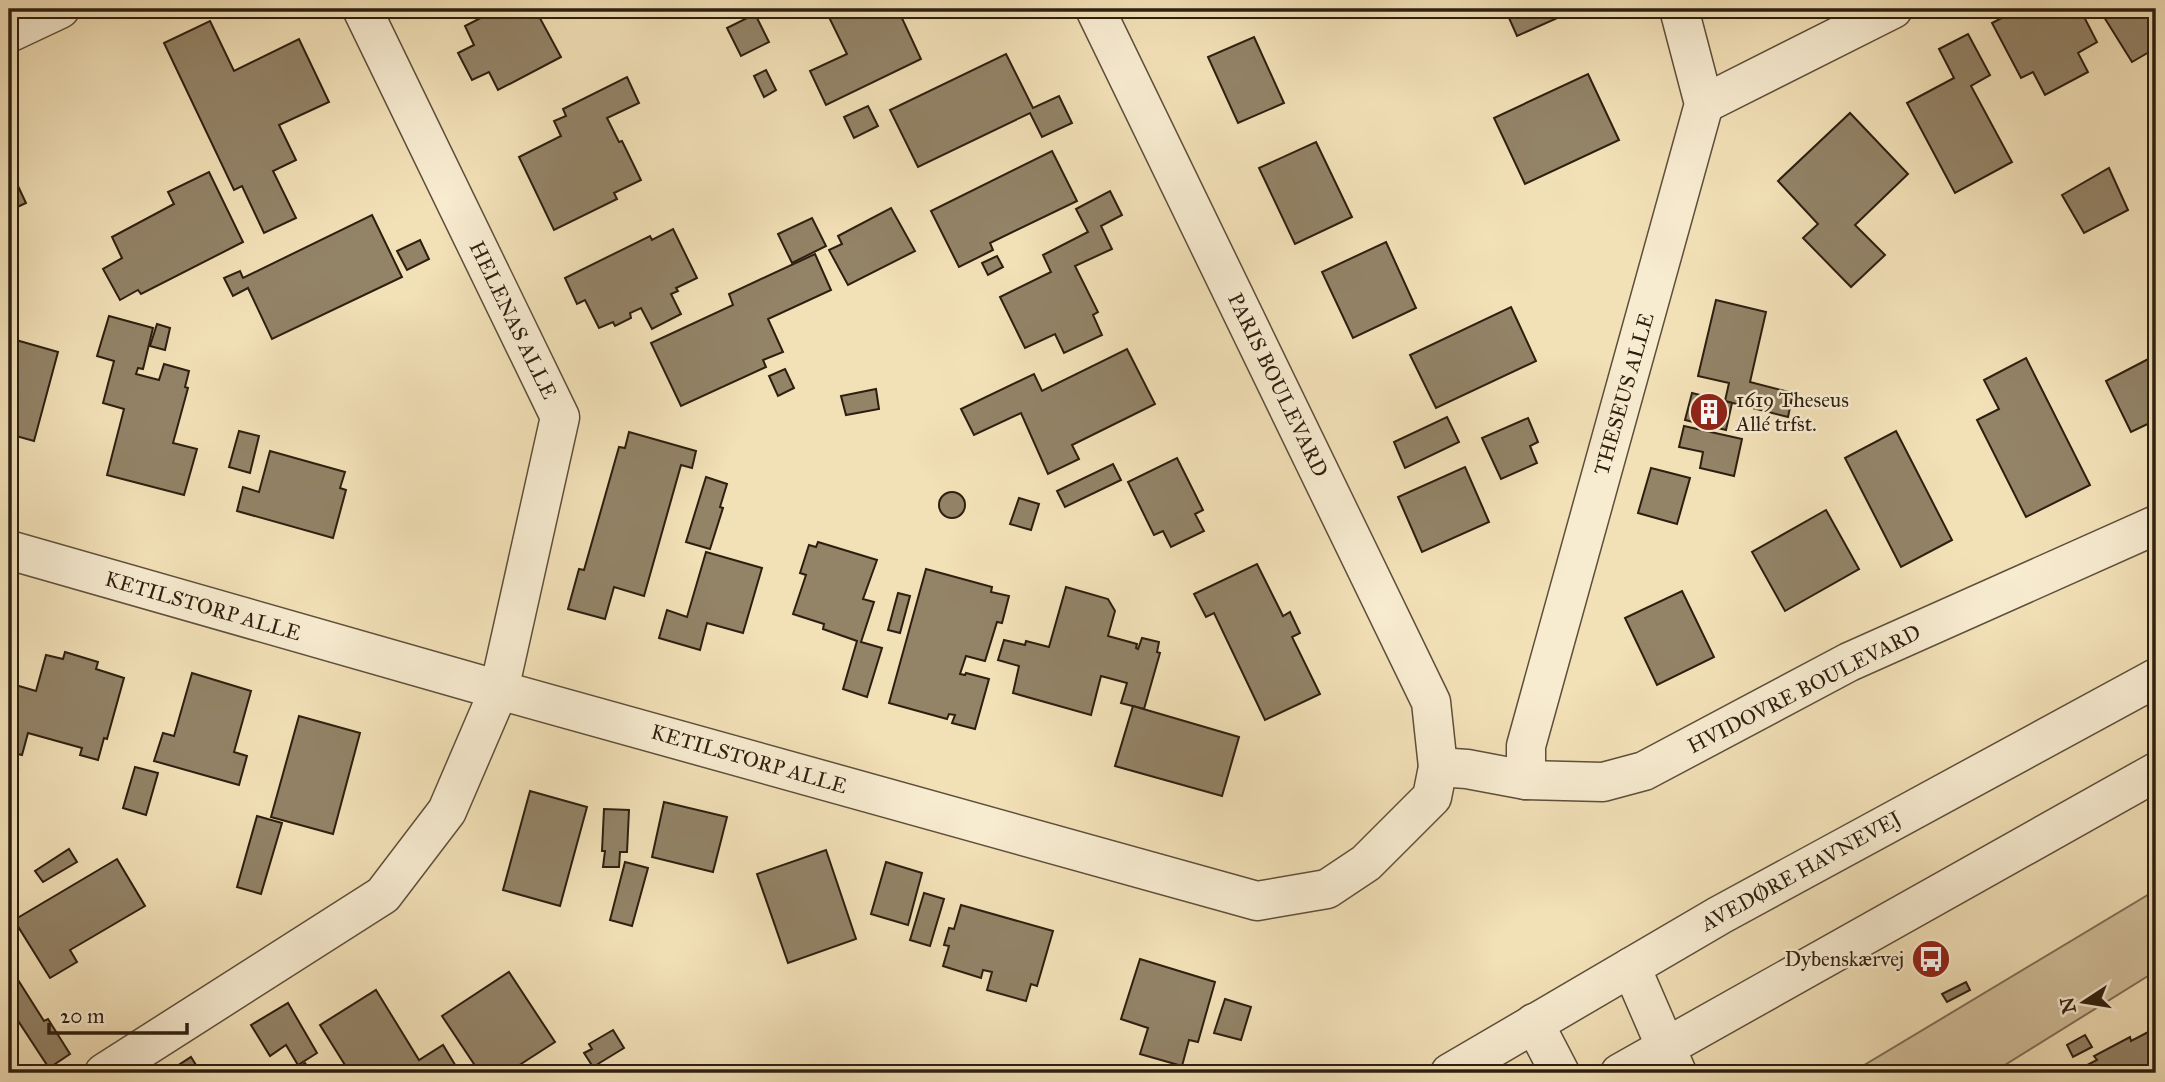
<svg xmlns="http://www.w3.org/2000/svg" width="2165" height="1082" font-family="'IM FELL Great Primer',serif">
	<style>
		.green { fill: #d1bf9b; stroke: #7f6f56; stroke-width: 2 }
		.building { fill: #938367; stroke: #2d1f10; stroke-width: 2 }
		.lines { fill: none; stroke-linecap: round; stroke-linejoin: round }
		.minor-casing { stroke: #5e4f3a; stroke-width: 41 }
		.tertiary-casing { stroke: #5e4f3a; stroke-width: 41 }
		.minor { stroke: #f7ebd0; stroke-width: 38 }
		.tertiary { stroke: #f7ebd0; stroke-width: 38 }
		.labels { text-anchor: middle; dominant-baseline: central; stroke-width: 5; stroke-linejoin: round; paint-order: stroke }
		.street-label { font-size: 21px; fill: #2d1f10; stroke: #f7ebd0 }
		.poi-label { font-size: 21px; fill: #2d1f10; stroke: #f7ebd0; text-anchor: start }
	</style>
	<rect width="100%" height="100%" fill="#f2e0b7"/>
	<filter id="stains"><feTurbulence type="fractalNoise" baseFrequency=".00286" numOctaves="4"/><feColorMatrix values="0 0 0 0 .2 0 0 0 0 .09 0 0 0 0 .02 0 0 0 .5 -.17"/></filter>
	<radialGradient id="worn" r=".72"><stop offset=".6" stop-color="#630" stop-opacity="0"/><stop offset="1" stop-color="#630" stop-opacity=".3"/></radialGradient>
	<path class="green" d="M2156,890v81l-164,102h-141z"/>
	<g class="building">
		<path d="M498,9h37l26,48 -63,33 -9,-18 -17,8 -14,-27 16,-8 -9,-19z"/>
		<path d="M825,9h85l-10,5 21,45 -95,46 -16,-34 37,-17z"/>
		<path d="M1505,9h67l1,2 -56,25z"/>
		<path d="M2019,9h61l17,33 -19,11 10,19 -43,23 -12,-23 -12,6 -29,-55z"/>
		<path d="M2099,9h57v24l-7,4 7,11 -24,14z"/>
		<path d="M755,14l14,28 -28,14 -14,-28z"/>
		<path d="M210,21l24,50 65,-32 30,63 -50,23 17,35 -23,11 23,47 -32,15 -22,-47 -8,4 -70,-147z"/>
		<path d="M1968,34l22,41 -19,11 41,76 -57,31 -48,-90 47,-25 -15,-29z"/>
		<path d="M1254,37l30,66 -46,20 -30,-66z"/>
		<path d="M1006,54l27,54 26,-12 13,27 -30,14 -12,-24 -112,54 -28,-57z"/>
		<path d="M766,70l10,20 -12,7 -10,-21z"/>
		<path d="M1588,74l31,66 -94,44 -31,-66z"/>
		<path d="M627,77l12,26 -32,15 12,24 3,-1 19,39 -27,13 3,6 -63,31 -35,-73 42,-21 -7,-15 12,-5 -3,-7z"/>
		<path d="M868,106l10,20 -24,12 -10,-21z"/>
		<path d="M1850,113l58,61 -53,51 30,30 -34,32 -48,-49 15,-14 -40,-43z"/>
		<path d="M1316,142l36,75 -57,27 -36,-76z"/>
		<path d="M1052,151l25,50 -87,42 3,7 -34,17 -28,-56z"/>
		<path d="M2109,168l19,42 -44,23 -22,-38z"/>
		<path d="M10,169l16,34 -17,8v-41z"/>
		<path d="M209,172l34,70 -102,52 -3,-4 -18,10 -17,-31 19,-11 -10,-21 62,-33 -6,-12z"/>
		<path d="M1110,191l12,24 -21,11 11,23 -37,17 23,46 -5,3 9,20 -38,18 -9,-19 -30,14 -25,-51 51,-25 -8,-17 45,-23 -12,-23z"/>
		<path d="M891,208l24,43 -67,34 -19,-35 13,-6 -4,-8z"/>
		<path d="M372,215l30,62 -130,62 -24,-51 -15,8 -9,-18 16,-7 3,7z"/>
		<path d="M812,218l14,28 -34,17 -14,-29z"/>
		<path d="M673,229l24,49 -21,10 2,3 -7,3 10,20 -29,15 -11,-21 -11,5 1,5 -16,8 -2,-4 -14,6 -14,-28 -8,4 -12,-26 85,-42 2,4z"/>
		<path d="M420,240l9,19 -22,11 -10,-19z"/>
		<path d="M1386,242l30,66 -63,30 -31,-66z"/>
		<path d="M815,254l16,36 -63,29 15,33 -20,8 3,7 -85,39 -30,-63 82,-38 -4,-11z"/>
		<path d="M997,256l6,11 -15,8 -6,-12z"/>
		<path d="M1716,300l50,12 -16,70 43,11 -5,24 -63,-16 4,-18 -31,-7z"/>
		<path d="M1511,307l25,54 -100,47 -26,-53z"/>
		<path d="M109,316l44,12 -10,41 -5,-1 -2,6 23,6 5,-16 25,7 -4,16 3,1 -15,55 24,6 -13,46 -77,-20 17,-66 -21,-6 11,-42 -17,-5z"/>
		<path d="M157,324l13,4 -5,22 -15,-4z"/>
		<path d="M9,338l49,14 -24,89 -25,-7z"/>
		<path d="M1127,349l28,55 -83,41 7,14 -31,15 -27,-61 -47,22 -13,-26 73,-35 8,17z"/>
		<path d="M2156,355v65l-25,12 -25,-51z"/>
		<path d="M2026,358l64,127 -64,32 -49,-97 22,-11 -15,-29z"/>
		<path d="M785,369l9,19 -16,8 -9,-20z"/>
		<path d="M876,389l3,20 -33,6 -5,-19z"/>
		<path d="M1692,393l40,10 -6,27 -41,-10z"/>
		<path d="M1447,417l12,25 -54,26 -11,-26z"/>
		<path d="M1528,418l10,24 -8,4 7,17 -36,16 -19,-41z"/>
		<path d="M1684,426l58,13 -8,37 -34,-8 3,-16 -24,-5z"/>
		<path d="M239,431l20,5 -9,37 -21,-6z"/>
		<path d="M1896,431l56,109 -51,27 -56,-109z"/>
		<path d="M629,432l67,19 -4,17 -11,-3 -37,131 -30,-9 -9,32 -37,-10 11,-40 5,1 35,-123 6,1z"/>
		<path d="M270,451l75,21 -5,16 6,2 -13,48 -96,-27 6,-24 16,5z"/>
		<path d="M1177,458l26,52 -8,4 9,17 -33,16 -8,-16 -9,4 -26,-53z"/>
		<path d="M1113,464l8,16 -56,27 -8,-16z"/>
		<path d="M1465,467l24,55 -67,30 -24,-55z"/>
		<path d="M1651,468l39,10 -13,46 -39,-11z"/>
		<path d="M706,477l21,7 -7,23 3,1 -13,41 -24,-7z"/>
		<circle cx="952" cy="505" r="13"/>
		<path d="M1019,498l20,6 -8,26 -21,-6z"/>
		<path d="M1826,510l33,59 -74,42 -33,-59z"/>
		<path d="M818,542l59,18 -14,39 11,3 -13,40 21,6 -15,49 -24,-8 14,-48 -34,-12 1,-5 -31,-10 13,-39 -6,-2 9,-28 7,2z"/>
		<path d="M706,552l56,16 -19,65 -36,-10 -7,27 -41,-12 8,-28 20,7z"/>
		<path d="M1257,564l26,52 7,-4 10,21 -8,4 28,57 -55,26 -51,-107 -8,4 -12,-23z"/>
		<path d="M926,569l66,18 -1,5 18,4 -7,27 -5,-1 -12,39 -19,-5 -6,18 5,1 1,-2 23,6 -14,50 -23,-6 3,-8 -6,-1 -2,5 -58,-16z"/>
		<path d="M1066,587l42,12 7,12 -7,25 29,8 -1,4 2,1 4,-11 17,4 -2,10 3,1 -16,56 -23,-6 6,-20 -26,-7 -10,39 -78,-22 6,-27 -21,-6 6,-20 21,5 1,-4 23,6z"/>
		<path d="M1682,591l32,66 -57,28 -32,-67z"/>
		<path d="M898,593l12,3 -10,37 -12,-3z"/>
		<path d="M65,652l33,10 -2,7 28,9 -17,61 -3,-1 -6,22 -18,-5 2,-7 -54,-15 -6,22 -13,-3v-69l27,8 10,-36 17,4z"/>
		<path d="M192,673l59,18 -17,61 13,4 -8,29 -85,-24 9,-28 11,3z"/>
		<path d="M1133,706l106,31 -17,59 -107,-30z"/>
		<path d="M299,716l61,17 -27,101 -62,-17z"/>
		<path d="M9,766l9,3 -9,30z"/>
		<path d="M135,767l23,6 -12,42 -23,-7z"/>
		<path d="M530,791l57,16 -27,99 -57,-16z"/>
		<path d="M664,802l63,15 -14,55 -61,-15z"/>
		<path d="M604,809l25,1 -2,42h-7l-1,15h-16l2,-16h-3z"/>
		<path d="M257,816l25,7 -21,71 -24,-7z"/>
		<path d="M69,849l8,13 -34,20 -8,-11z"/>
		<path d="M826,850l30,89 -68,24 -31,-89z"/>
		<path d="M117,859l28,47 -75,44 7,12 -27,16 -36,-58z"/>
		<path d="M625,862l23,6 -16,58 -22,-6z"/>
		<path d="M886,862l36,11 -14,52 -37,-11z"/>
		<path d="M924,893l20,6 -14,47 -20,-6z"/>
		<path d="M961,905l92,26 -16,55 -6,-2 -5,17 -39,-11 5,-18 -9,-2 -2,8 -38,-12 6,-20 -5,-1 5,-17 5,1z"/>
		<path d="M1140,959l75,23 -17,60 -9,-2 -7,26 -42,-12 8,-26 -27,-9z"/>
		<path d="M13,972l31,49 4,-2 22,35 -21,14 -40,-61v-32z"/>
		<path d="M509,972l46,70 -48,31h-27l-38,-57z"/>
		<path d="M1966,982l4,8 -23,12 -5,-8z"/>
		<path d="M376,990l43,70 24,-15 17,28h-110l-30,-48z"/>
		<path d="M1225,999l26,8 -10,33 -27,-7z"/>
		<path d="M288,1003l29,50 -19,12 -12,-20 -16,11 -19,-31z"/>
		<path d="M2156,1028v45h-84l25,-13 -3,-4 36,-19 1,4z"/>
		<path d="M613,1030l11,18 -31,19 -9,-14 8,-4 -3,-5z"/>
		<path d="M2085,1035l7,12 -19,10 -6,-12z"/>
		<path d="M191,1057l10,16h-27l-3,-3z"/>
		<path d="M305,1063l7,10h-23z"/>
	</g>
	<g class="lines">
		<g class="minor-casing">
			<g id="minor">
				<path d="M9,33l51,-24"/>
				<path d="M1704,104l189,-95"/>
				<path d="M9,550l490,140 758,211 70,-12 39,-26 66,-66 6,-30 -7,-65 -336,-693"/>
				<path d="M1438,767l29,2 59,11 77,2 41,-11 205,-109 307,-137"/>
				<path d="M1526,780v-34l178,-642 -25,-95"/>
				<path d="M104,1073l279,-178 64,-84 52,-121 61,-273 -198,-408"/>
			</g>
		</g>
		<g class="tertiary-casing">
			<g id="tertiary">
				<path d="M1631,967l46,106"/>
				<path d="M1534,1023l26,50"/>
				<path d="M1450,1073l270,-158 436,-237"/>
				<path d="M1620,1073l536,-301"/>
			</g>
		</g>
		<use href="#minor" class="minor"/>
		<use href="#tertiary" class="tertiary"/>
	</g>
	<defs>
		<g id="building-disc" transform="scale(2.0125)"><circle r="9.5" fill="#8f2418" stroke="#f7ebd0"/><path d="M-4-6H4V6H1V3H-1V6H-4ZM-2.5-4.3h1.7v1.8h-1.7ZM.8-4.3h1.7v1.8H.8ZM-2.5-1h1.7V.8h-1.7ZM.8-1h1.7V.8H.8Z" fill="#fff"/></g>
		<g id="bus-disc" transform="scale(2.0125)"><circle r="9.5" fill="#8f2418" stroke="#f7ebd0"/><path d="M-5-6H5V4H4V6H2V4H-2V6H-4V4H-5ZM-3.5-4V0h7V-4ZM-3.5 1.2v1.5H-2V1.2ZM2 1.2v1.5H3.5V1.2Z" fill="#fff"/></g>
	</defs>
	<g fill-rule="evenodd">
		<use href="#building-disc" x="1709" y="412"/>
		<use href="#bus-disc" x="1931" y="959"/>
	</g>
	<g class="labels">
		<g class="street-label">
			<text transform="translate(513 320) rotate(64)">HELENAS ALLE</text>
			<text transform="translate(1278 385) rotate(64)">PARIS BOULEVARD</text>
			<text transform="translate(1624 394) rotate(-74)">THESEUS ALLE</text>
			<text transform="translate(203 606) rotate(16)">KETILSTORP ALLE</text>
			<text transform="translate(1804 689) rotate(-27)">HVIDOVRE BOULEVARD</text>
			<text transform="translate(749 759) rotate(16)">KETILSTORP ALLE</text>
			<text transform="translate(1801 871) rotate(-29)">AVEDØRE HAVNEVEJ</text>
		</g>
		<g class="poi-label">
			<text x="1736" y="400">1619 Theseus<tspan x="1736" dy="24">Allé trfst.</tspan></text>
			<text x="1904" y="959" text-anchor="end">Dybenskærvej</text>
		</g>
	</g>
	<rect width="2165" height="1082" fill="none" stroke="#f2e0b7" stroke-width="35"/>
	<rect x="10" y="10" width="2144" height="1061" fill="none" stroke="#2d1f10" stroke-width="3.5"/>
	<rect x="18" y="18" width="2130" height="1047" fill="none" stroke="#2d1f10" stroke-width="2"/>
	<g transform="translate(2084 1002) rotate(258)" stroke="#f7ebd0" stroke-width="5" paint-order="stroke">
	<path d="M0-5L12 26L0 18L-12 26Z" fill="#2d1f10"/>
	<text y="-10" font-size="19" font-weight="bold" text-anchor="middle" fill="#2d1f10">N</text>
	</g>
	<path d="M49 1023v10h138v-10" fill="none" stroke="#2d1f10" stroke-width="3.5"/>
	<text x="60" y="1023" font-size="21" fill="#2d1f10" stroke="#f7ebd0" stroke-width="5" paint-order="stroke">20 m</text>
	<rect width="100%" height="100%" filter="url(#stains)"/>
	<rect width="100%" height="100%" fill="url(#worn)"/>
</svg>
